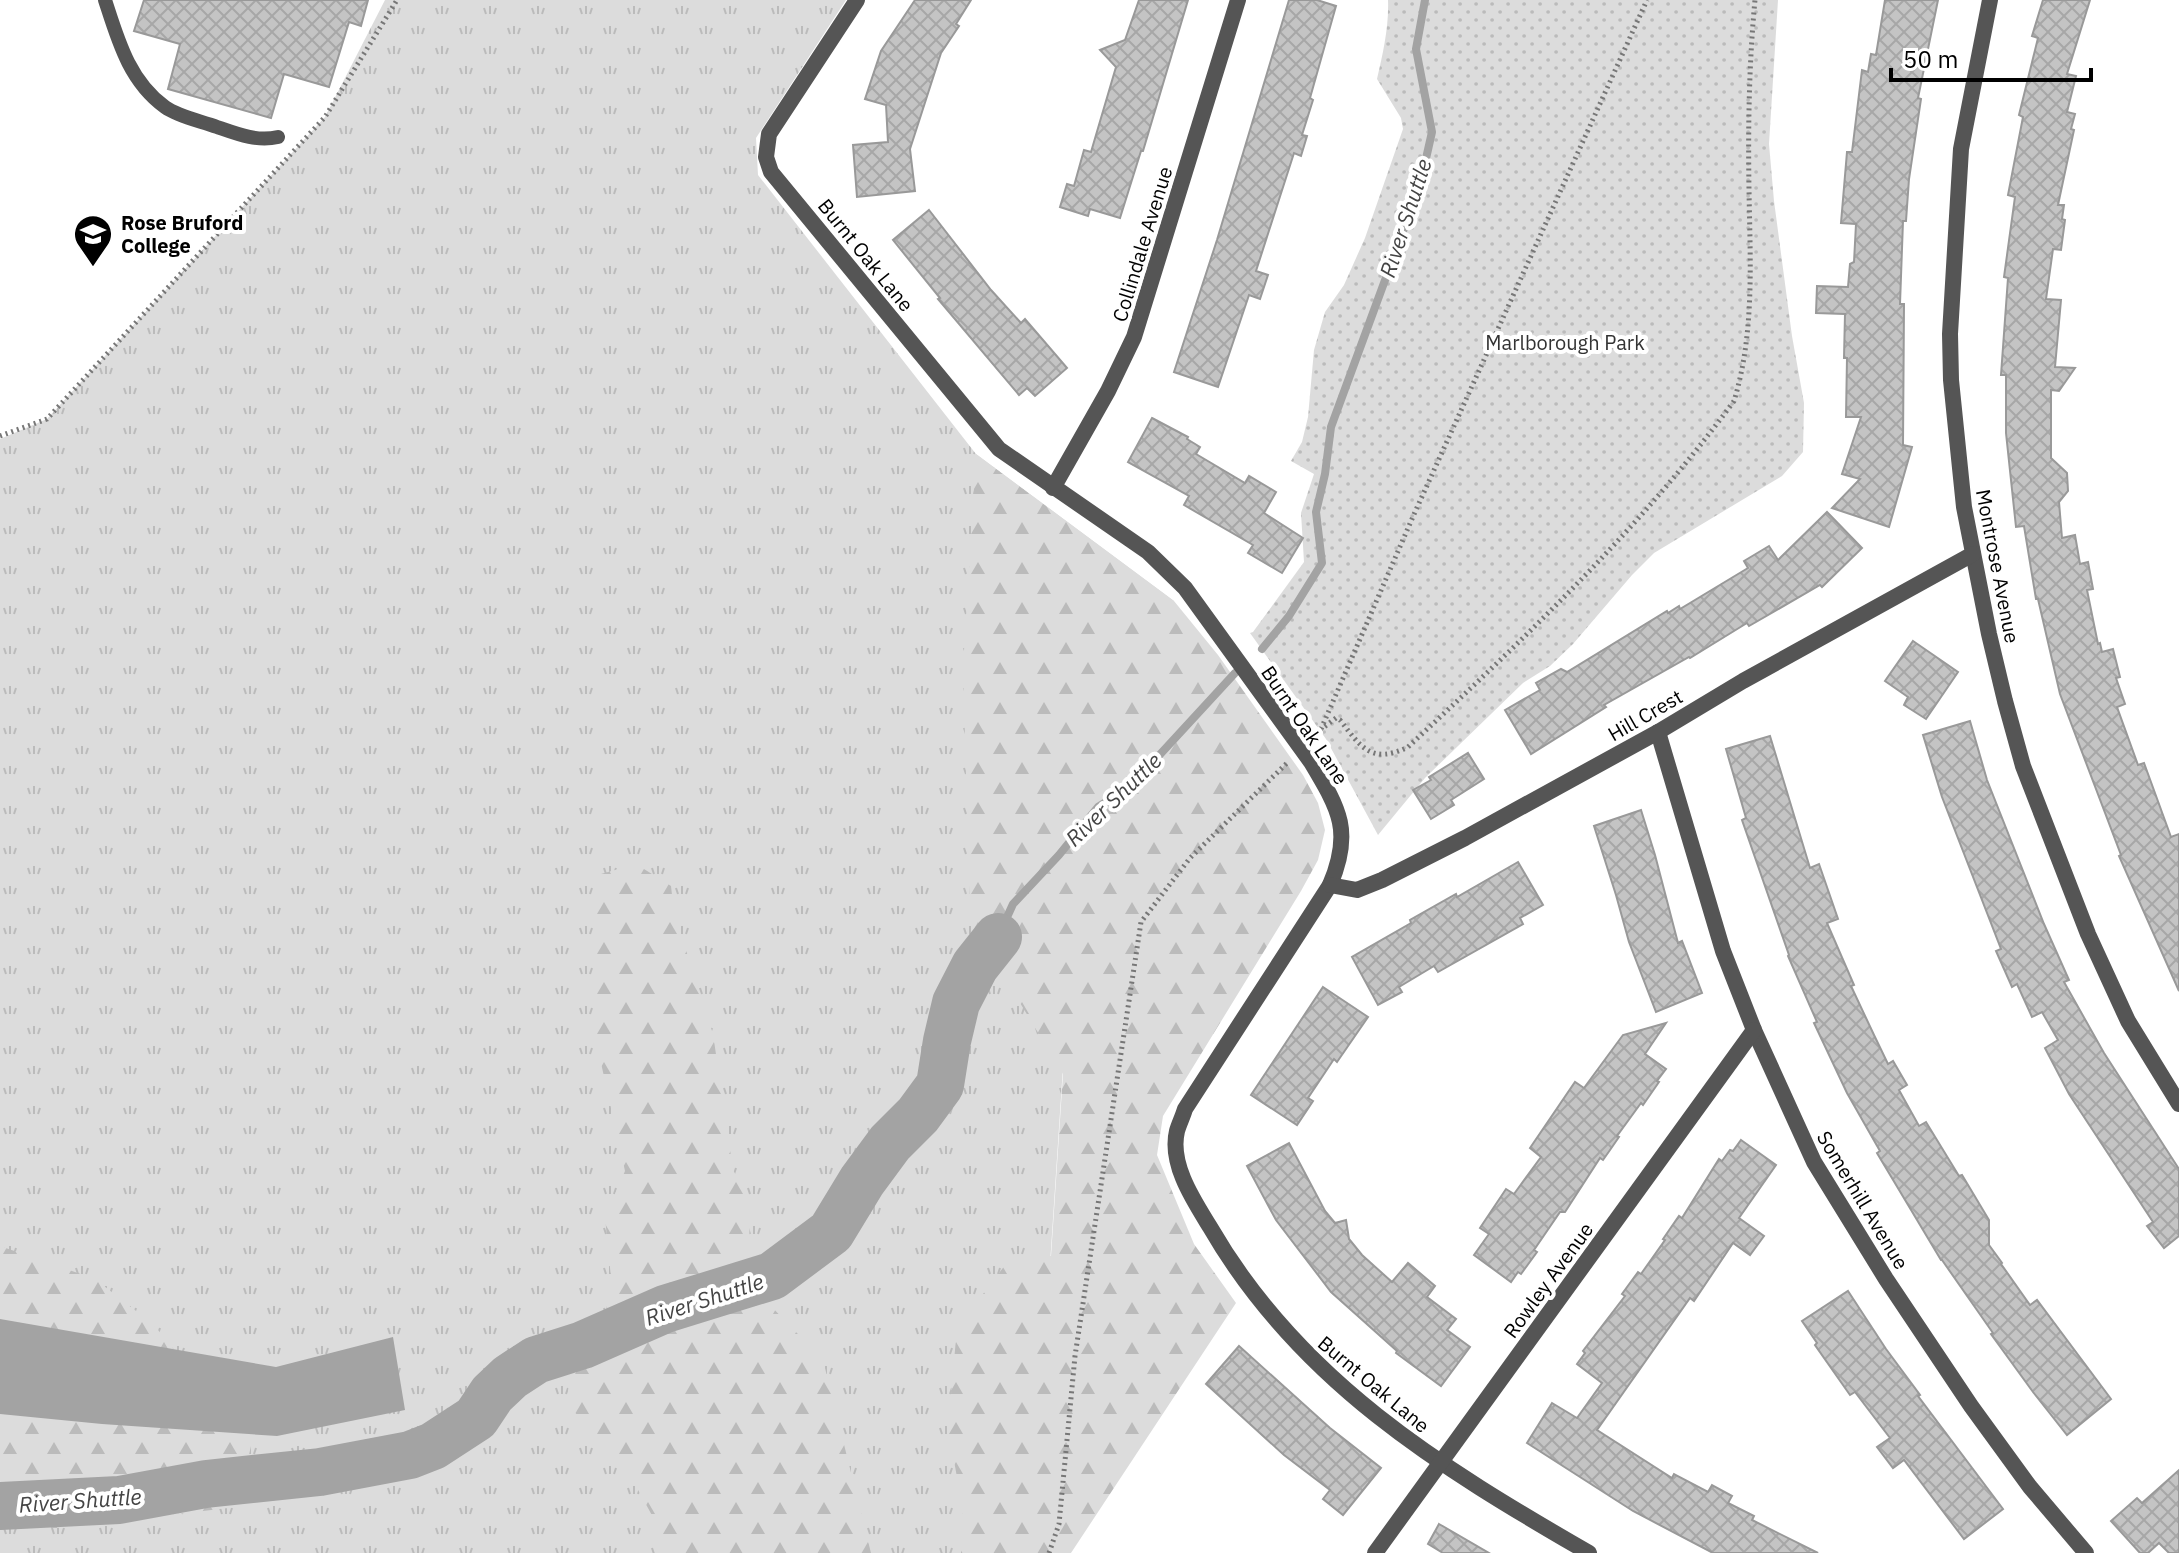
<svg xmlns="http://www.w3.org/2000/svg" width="2179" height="1553" font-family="'IBM Plex Sans',sans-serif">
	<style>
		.grass { fill: url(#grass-tufts) }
		.forest { fill: url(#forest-firs) }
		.park { fill: url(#park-dots) }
		.water { fill: #a3a3a3 }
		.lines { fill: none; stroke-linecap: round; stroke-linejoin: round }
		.stream { stroke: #a3a3a3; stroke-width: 8 }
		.river { stroke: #a3a3a3; stroke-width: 48 }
		.building { fill: url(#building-cross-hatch); stroke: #999; stroke-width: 2 }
		.path { stroke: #777; stroke-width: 5; stroke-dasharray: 2 4; stroke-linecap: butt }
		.lane { stroke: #555; stroke-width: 14 }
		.street { stroke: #555; stroke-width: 16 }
		.labels { text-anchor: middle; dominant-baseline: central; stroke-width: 8; stroke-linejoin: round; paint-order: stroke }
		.poi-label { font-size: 20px; font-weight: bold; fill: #000; stroke: #fff; text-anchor: start }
		.street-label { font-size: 20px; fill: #000; stroke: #fff }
		.park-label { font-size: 20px; fill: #333; stroke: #fff }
		.water-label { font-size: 22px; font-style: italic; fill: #444; stroke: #fff }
	</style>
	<defs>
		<pattern id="grass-tufts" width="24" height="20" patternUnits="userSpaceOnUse" patternTransform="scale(2)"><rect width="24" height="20" fill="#dcdcdc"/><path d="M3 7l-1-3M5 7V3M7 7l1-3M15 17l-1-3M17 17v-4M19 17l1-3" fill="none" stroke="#bbb"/></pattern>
		<pattern id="forest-firs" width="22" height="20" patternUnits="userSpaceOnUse" patternTransform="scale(2)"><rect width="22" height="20" fill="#dcdcdc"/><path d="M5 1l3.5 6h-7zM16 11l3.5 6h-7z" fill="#bbb"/></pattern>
		<pattern id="park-dots" width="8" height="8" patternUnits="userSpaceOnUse" patternTransform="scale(2)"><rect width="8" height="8" fill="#dcdcdc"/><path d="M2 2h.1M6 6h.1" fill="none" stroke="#bbb" stroke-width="1.8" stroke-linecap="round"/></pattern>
		<pattern id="building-cross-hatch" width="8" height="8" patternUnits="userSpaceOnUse" patternTransform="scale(2)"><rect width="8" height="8" fill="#c4c4c4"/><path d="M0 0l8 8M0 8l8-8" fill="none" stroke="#a7a7a7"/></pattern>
	</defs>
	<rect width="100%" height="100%" fill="#fff"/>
	<path class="grass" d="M385,0h461l-90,138 2,37 218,279 198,147 -99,284 -44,668h-1031v-1114l47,-20 278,-302z"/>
	<g class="forest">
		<path d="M976,454l198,147 44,54 85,120 15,28 7,27 -7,30 -17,31 -138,225 -6,39 37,89 42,59 -165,250h-110l2,-42 -15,-84 9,-99 52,-68 15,-6 27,2 12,-182 -93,-154 -7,-253z"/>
		<path d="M636,864l35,22 3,27 39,121 20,136 17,30 -1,55 18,47 56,58 48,193h-216l5,-23 -41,-75 -52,-50 3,-36 33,-37 8,-54 -6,-61 20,-46 -28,-126 -3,-169z"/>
		<path d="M0,1246l95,33 59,46 97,121 -14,61 -179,21 -58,-2z"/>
	</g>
	<path class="park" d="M1388,0h390l-9,144 5,57 18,135 12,67 -1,49 -21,24 -128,77 -22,22 -59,69 -23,22 -27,17 -98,95 -47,57 -52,-96 -76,-106 3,-1 51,-70 -3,-49 13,-39 -23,-13 11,-19 6,-25 6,-67 11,-38 19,-27 21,-47 38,-109 -2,-11 -24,-39c6,-26 12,-52 11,-79z"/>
	<path class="water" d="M0,1319l276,48 117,-30 12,73 -128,26 -175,-12 -102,-10z"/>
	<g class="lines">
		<g class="stream">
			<path d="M1262,649l27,-33 33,-53 -6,-51 9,-38 6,-47 89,-242 12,-53 -16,-83 9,-49"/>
			<path d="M998,937l15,-33 46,-49 39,-48 32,-20 105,-114"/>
		</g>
		<path class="river" d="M0,1506l119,-6 87,-16 114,-12 90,-17 23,-9 43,-28 16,-24 18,-17 26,-17 47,-15 82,-36 107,-33 59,-44 31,-51 28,-38 28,-28 22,-30 7,-44 9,-38 19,-37 23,-29"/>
	</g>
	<g class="building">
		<path d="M144,0h224l-7,26 -12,-4 -20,65 -45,-13 -13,44 -103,-29 12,-45 -46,-13z"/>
		<path d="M915,0h56l-15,24 3,2 -18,27 -31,96 5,42 -58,6 -4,-52 35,-3 -2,-37 -21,-6 16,-48z"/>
		<path d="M1139,0h49l-45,151h-2l-21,67 -30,-9 -2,7 -28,-9 7,-23 7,2 10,-36 7,2 25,-85 -16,-17 25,-10z"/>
		<path d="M1289,0h28l19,6 -26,92 3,2 -11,35 5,1 -6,20 -7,-3 -38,118 12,4 -8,24 -11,-4 -31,92 -44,-15 43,-132z"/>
		<path d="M1885,0h53l-20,98 3,1 -12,80 -3,42h-3l-3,83h4l-1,141 9,2 -23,80 -57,-19 28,-29 -18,-5 19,-57h-15l1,-59h-3l1,-44 -29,-1 1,-27 31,1 2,-23 4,-2 2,-38 -15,-1 6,-71h5l10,-82 6,2 3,-18 5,1z"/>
		<path d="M2043,0h47l-23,74 9,2 -9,36 8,2 -4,15 3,1 -16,75h6l-2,14 3,1 -4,30 -8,-1 -7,50 15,1 -6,67 20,1 -16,23 -8,-1v68l16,15 1,18 -9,11 3,36 13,-3 5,29 8,-2 5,27 -6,1 11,54 2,-1 2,9 11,-3 7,28 -4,1 9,26 -8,3 21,58 6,-2 27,74 8,-3v157l-60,-135 2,-1 -61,-161 -22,-95h-2l-12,-73 -8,1 -10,-94v-58h-5l7,-97 -4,-1 11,-80 -7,-2 15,-78 -4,-2 19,-77 -6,-2z"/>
		<path d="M929,210l62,80 30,33 4,-4 42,49 -32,28 -8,-8 -8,7 -81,-96 2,-1 -47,-58z"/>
		<path d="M1152,418l36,19 -1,2 13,8 -4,7 49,29 4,-7 27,16 -12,21 39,25 -21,35 -34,-20 5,-8 -69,-40 5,-9 -61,-34z"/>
		<path d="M1827,512l35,36 -40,39 -2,-2 -71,41 -2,-3 -57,35 -1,-1 -85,48 2,2 -75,47 -26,-44 35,-20 -4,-7 25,-14 6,3 100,-61 1,2 11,-7 1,3 68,-41 -4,-7 25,-15 9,14z"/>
		<path d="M1913,641l45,31 -32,47 -22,-14 4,-8 -23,-16z"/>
		<path d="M1970,721l17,59 57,144 25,56 -5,2 40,71 75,116v67l-15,12 -17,-22 6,-4 -84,-128 -24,-46 13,-8 -16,-28 -10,5 -15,-33 -5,3 -16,-36 5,-2 -59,-152 -19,-62z"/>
		<path d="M1770,736l40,132 9,-4 19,55 -11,4 27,62 -3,1 23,49 14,29 5,-3 14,24 -8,5 20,36 7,-4 33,54 3,-1 27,45v25l13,18 -1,1 29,41 7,-5 74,99 -44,36 -34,-43 -42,-58 2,-1 -51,-73h-1l-64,-107 3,-2 -33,-58 -33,-70 3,-1 -29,-66 1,-1 -47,-135 4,-2 -20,-69z"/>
		<path d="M1468,753l16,26 -33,21 3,5 -23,14 -18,-29 18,-10 -2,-3z"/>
		<path d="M1641,810l14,45 23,88 4,-2 20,52 -46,19 -27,-70 -13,-47 -22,-69z"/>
		<path d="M1518,862l25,43 -23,13 3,6 -85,48 -4,-6 -35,21 3,5 -24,13 -26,-48 59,-34 -1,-3 46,-26 1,3z"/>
		<path d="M1323,987l45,30 -31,45 -3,-3 -26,39 5,3 -16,24 -46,-30z"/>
		<path d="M1666,1023l-21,31 21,15 -9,12 2,1 -16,23 -2,-2 -24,33 2,1 -9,13 -7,10 -3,-2 -35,54h-5l-26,38 3,2 -16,22 -3,-2 -7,10 -37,-27 15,-21 -9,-6 26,-39 8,5 27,-37 -11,-9 45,-66 9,6 39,-53z"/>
		<path d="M1741,1140l35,25 -37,53 25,18 -14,19 -17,-12 -39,58 -4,-3 -93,132 75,48 2,-4 34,18 4,-7 20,11 -4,7 26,13 -2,4 66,33h-105l-80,-42 -106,-68 25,-40 25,15 25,-35 -25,-19 8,-11 -2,-2 42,-55 -3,-2 16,-22 3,2 24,-34 -2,-1 16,-23 3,2 37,-59 3,2 8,-11 3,1z"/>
		<path d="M1289,1143l36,68 10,12 11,-3 3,19 13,16 30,27 16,-19 27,23 -8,11 29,22 -9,11 23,17 -29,39 -45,-33 1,-2 -66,-59 -55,-72 -29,-54z"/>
		<path d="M1848,1291l38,58 34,46 -2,1 85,113 -39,30 -60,-79 -11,8 -16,-21 13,-9 -35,-46 -5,3 -35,-50 2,-2 -15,-22z"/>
		<path d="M1239,1346l91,82 51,40 -38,47 -20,-16 7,-9 -46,-35 -78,-71z"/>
		<path d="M2179,1470v83h-10l-10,-10 -11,10h-8l-29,-32 26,-23 5,5z"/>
		<path d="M1439,1524l50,29h-46l-15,-9z"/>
	</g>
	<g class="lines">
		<g class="path">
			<path d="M0,436l47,-17 278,-302 72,-117"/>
			<path d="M1321,729l94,-217 232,-512"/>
			<path d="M1320,730l16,-12 4,2c21,27 31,45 68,27 116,-108 232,-218 326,-346 21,-69 16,-141 15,-212 -1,-63 0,-126 6,-189"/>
			<path d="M1049,1553l10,-29 16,-168 66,-434 49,-64 98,-96"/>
		</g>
		<path class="lane" d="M105,0c13,40 24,81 60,107 14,10 36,14 52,20 20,7 40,15 61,10"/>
		<g class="street">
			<path d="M857,0l-88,134 -3,23 5,15 228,277 149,103 37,36 126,174c28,47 42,69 19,123l-145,224c-2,7 -6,15 -8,22 -8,33 17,70 33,96 89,154 230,240 379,326"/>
			<path d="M1990,0l-29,149 -11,185 1,46 13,127 25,127 16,67 18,65 65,168 40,87 51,83"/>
			<path d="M1053,488l55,-97 26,-54 104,-337"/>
			<path d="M1658,732l65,219 31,79 60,132 72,117 85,127 59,81 56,66"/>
			<path d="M1330,885l27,5 25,-10 83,-42 193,-106 85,-51 230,-127"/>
			<path d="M1375,1553l379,-523"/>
		</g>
	</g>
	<defs>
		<g id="university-pin" transform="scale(2)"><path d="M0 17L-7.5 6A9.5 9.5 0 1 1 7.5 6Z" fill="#000" stroke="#fff"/><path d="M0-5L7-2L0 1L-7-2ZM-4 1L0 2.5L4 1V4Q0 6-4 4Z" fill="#fff"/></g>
	</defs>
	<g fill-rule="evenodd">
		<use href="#university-pin" x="93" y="234"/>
	</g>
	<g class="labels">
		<g class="poi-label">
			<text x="121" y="222">Rose Bruford<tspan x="121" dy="23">College</tspan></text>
		</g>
		<g class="street-label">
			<text transform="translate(1142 244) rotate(-73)">Collindale Avenue</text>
			<text transform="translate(866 255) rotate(51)">Burnt Oak Lane</text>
			<text transform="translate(1998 566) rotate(79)">Montrose Avenue</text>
			<text transform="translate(1645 715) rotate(-30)">Hill Crest</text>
			<text transform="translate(1305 725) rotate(56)">Burnt Oak Lane</text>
			<text transform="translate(1863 1200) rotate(59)">Somerhill Avenue</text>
			<text transform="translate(1548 1280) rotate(-54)">Rowley Avenue</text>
			<text transform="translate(1374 1384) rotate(40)">Burnt Oak Lane</text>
		</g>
		<g class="park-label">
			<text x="1565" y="342">Marlborough Park</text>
		</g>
		<g class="water-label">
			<text transform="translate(1405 218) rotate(-72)">River Shuttle</text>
			<text transform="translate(1113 799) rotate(-44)">River Shuttle</text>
			<text transform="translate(704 1299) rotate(-18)">River Shuttle</text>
			<text transform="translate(80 1500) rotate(-4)">River Shuttle</text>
		</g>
	</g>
	<path d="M1891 68v12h200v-12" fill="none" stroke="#000000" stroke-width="4"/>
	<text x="1903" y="68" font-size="24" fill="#000000" stroke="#ffffff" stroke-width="6" paint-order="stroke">50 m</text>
</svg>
